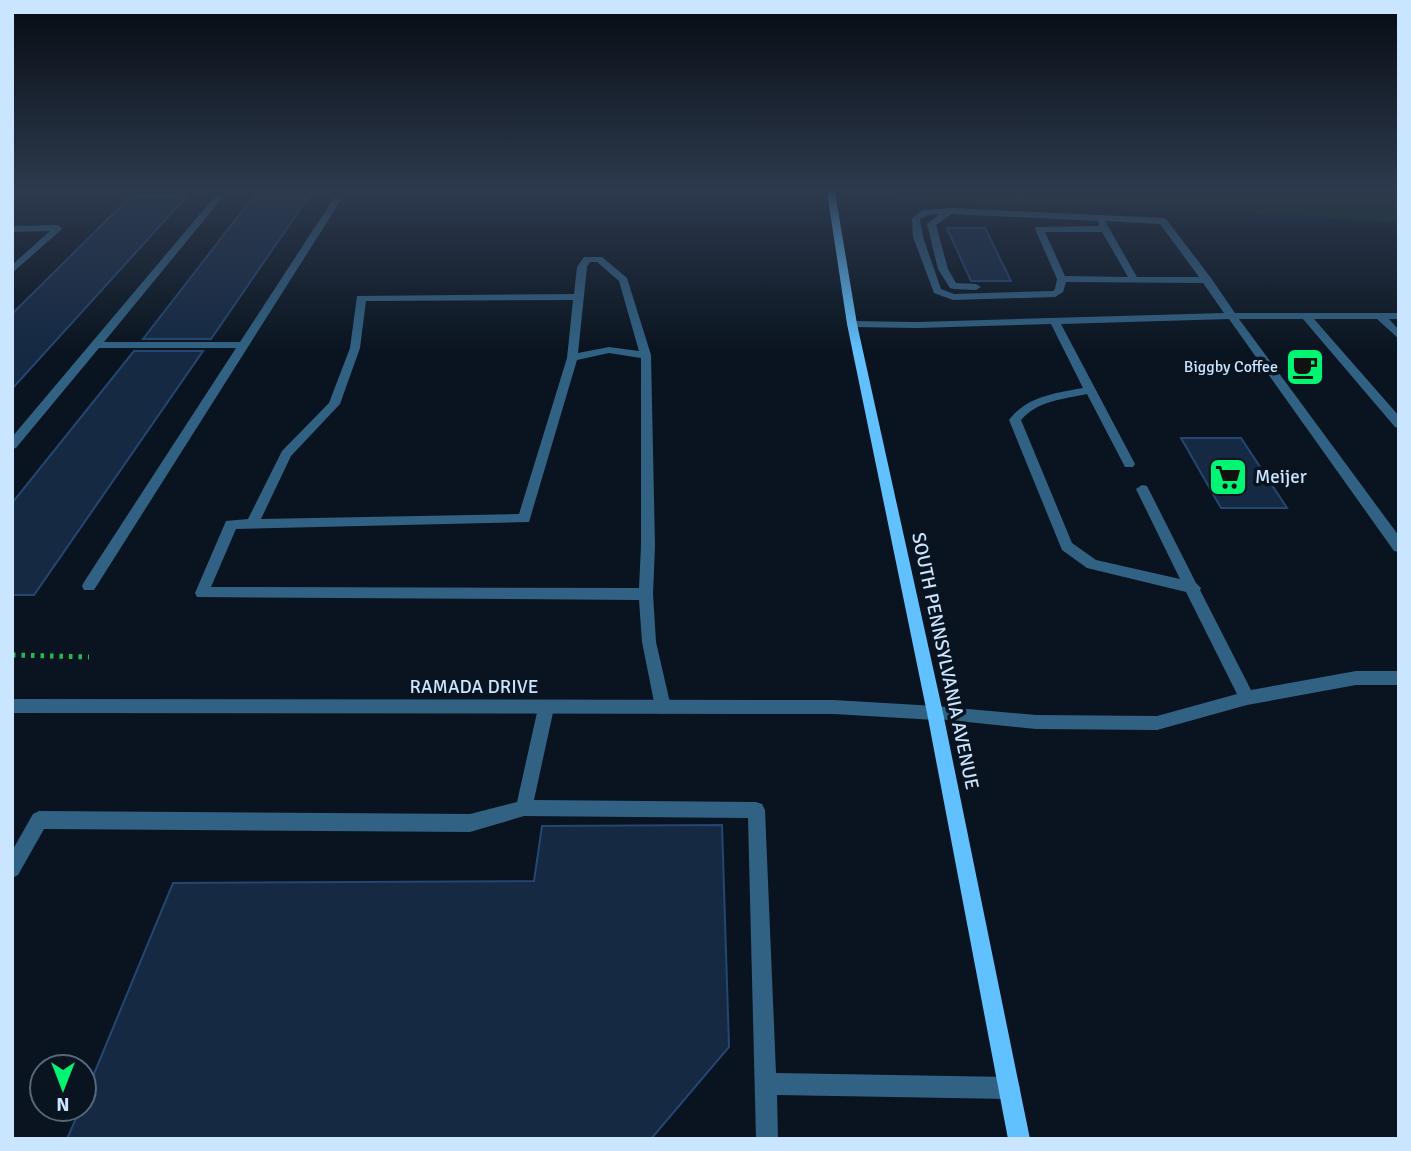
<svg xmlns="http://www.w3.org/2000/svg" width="1411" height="1151" font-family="Signika,sans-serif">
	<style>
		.green { fill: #0d2b17 }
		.building { fill: #152943; stroke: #244671; stroke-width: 2 }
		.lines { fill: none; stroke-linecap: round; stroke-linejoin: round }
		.path { stroke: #21bb50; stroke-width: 5; stroke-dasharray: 3.5 6; stroke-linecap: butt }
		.service { fill: #316284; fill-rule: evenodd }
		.minor { fill: #316284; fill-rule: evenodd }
		.secondary { fill: #61c1ff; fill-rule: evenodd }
		.labels { text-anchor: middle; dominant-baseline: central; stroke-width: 7; stroke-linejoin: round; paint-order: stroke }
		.far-poi-label { font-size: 16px; fill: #cae5ff; stroke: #0a1420; text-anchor: end }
		.poi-label { font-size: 19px; fill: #cae5ff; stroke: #0a1420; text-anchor: start }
		.street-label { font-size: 19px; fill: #cae5ff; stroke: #0a1420 }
	</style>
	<rect width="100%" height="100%" fill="#0a1420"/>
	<path class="green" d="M867,192h507l25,3v28l-92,-7 -440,-18z"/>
	<g class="building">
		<path d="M257,192h55l-101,147h-68z"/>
		<path d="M131,196h56l-175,193v-75z"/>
		<path d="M947,228h38l26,53h-40z"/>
		<path d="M134,351h69l-169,244h-22v-92z"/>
		<path d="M1181,438h60l46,70h-66z"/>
		<path d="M722,825l7,222 -78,92h-584l13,-30h4v-11l89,-215 361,-2 8,-55z"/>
	</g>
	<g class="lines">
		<path class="path" d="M12,655l77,2"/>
		<g class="service">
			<path d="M216,195l7,2 -119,145h136l94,-144 7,2 -247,390h-10l-2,-4 2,-4 152,-234h-137l-83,100 -4,1v-12z"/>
			<path d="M950,208l213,10 3,1 45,59 24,35h164v6h-10l10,11v9l-22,-20h-63l85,97v12l-4,-1 -92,-108h-64l160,217v16l-5,-1 -165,-232 -168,5 74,140 -2,3h-8l-38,-73c-24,5 -50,7 -66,26l51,123 24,17 84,19 -44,-90 6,-4 5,1 49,97 5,5 -1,2 51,100 105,-19h43v14h-43l-109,20 -90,25 -121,-1 -107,-11 -2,-5 2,-5 6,-2 101,9 121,1 80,-22 -51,-102 -99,-24 -25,-18 -53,-130c18,-24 47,-27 74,-32l-32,-64 -133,4 -66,-1 -5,-3 5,-3 66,1 306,-9 -21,-30 -137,-1 -3,10 -8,5 -102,3 -19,-7 -21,-56 -1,-19 11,-8zM940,214l-13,10 11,45 12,19 3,1 23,1 5,-3 -5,-3 -20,-1 -8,-14 -12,-44 16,-11 146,7 1,5 -63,1 -1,2 22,50 -2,10 -2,2 -99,3 -13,-5 -18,-52 -3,-18 8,-4zM1105,221l55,3 39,53h-62zM1045,232h57l26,45 -63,-1z"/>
			<path d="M58,225l4,3 -1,2 -49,43v-8l38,-34 -38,1v-6z"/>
			<path d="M584,257h18l25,21 24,77 4,191 -2,48 3,48 15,65 -2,5 -6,2 -6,-2 -2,-5 -13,-65 -3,-42 -442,-3 -2,-4 31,-72 22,-2 34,-68 47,-48 21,-55 7,-52 217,-2 3,-27zM590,262h7l22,19 20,70 -30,-4 -31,6 9,-86zM573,300l-6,58 -48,156 -258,5 30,-63 49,-52 20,-56 6,-47zM609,353l32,5v188l-2,42 -428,-1 25,-58 293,-7 48,-162z"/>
			<path d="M546,701l6,2 2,5 -20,92 222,2 6,2 3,6 11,263 233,4 8,3 3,8 -3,8 -8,3 -232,-4 1,44h-22l-8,-321 -224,-2 -54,16 -426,-3 -26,46 -6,3v-27l21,-37 6,-3 431,3 47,-12 21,-94 2,-5z"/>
		</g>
		<path class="minor" d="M12,699l822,1 101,6 6,2 2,5 -2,5 -6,2 -101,-6 -822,-1z"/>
		<path class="secondary" d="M827,192h8l22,132 86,389 87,426h-22l-81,-426 -80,-389z"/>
	</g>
	<linearGradient id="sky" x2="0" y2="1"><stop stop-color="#060b12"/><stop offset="0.54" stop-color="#2d3a4e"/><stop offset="1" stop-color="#2d3a4e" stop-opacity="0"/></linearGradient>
	<rect width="1411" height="353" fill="url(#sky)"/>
	<defs>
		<g id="cafe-square" transform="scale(2.0125)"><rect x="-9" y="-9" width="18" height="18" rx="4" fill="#00f572" stroke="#0a1420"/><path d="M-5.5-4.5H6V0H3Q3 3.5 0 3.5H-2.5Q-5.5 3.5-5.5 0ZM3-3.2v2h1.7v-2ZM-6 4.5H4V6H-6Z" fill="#111"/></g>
		<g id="supermarket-square" transform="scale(2.0125)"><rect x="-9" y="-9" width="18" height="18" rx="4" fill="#00f572" stroke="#0a1420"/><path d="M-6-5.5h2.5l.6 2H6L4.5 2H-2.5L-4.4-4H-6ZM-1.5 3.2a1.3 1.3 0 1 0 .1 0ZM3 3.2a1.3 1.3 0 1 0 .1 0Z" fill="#111"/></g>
	</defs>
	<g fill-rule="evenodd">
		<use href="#cafe-square" x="1305" y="367"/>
		<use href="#supermarket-square" x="1228" y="477"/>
	</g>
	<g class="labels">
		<g class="far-poi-label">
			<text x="1278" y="367">Biggby Coffee</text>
		</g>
		<g class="poi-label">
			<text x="1255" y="477">Meijer</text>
		</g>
		<g class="street-label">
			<text transform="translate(945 661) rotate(78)">SOUTH PENNSYLVANIA AVENUE</text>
			<text x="474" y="687">RAMADA DRIVE</text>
		</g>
	</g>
	<rect width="1411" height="1151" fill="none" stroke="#cae5ff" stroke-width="28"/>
	<g transform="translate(63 1088) rotate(180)"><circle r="33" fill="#0a1420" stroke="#576879" stroke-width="2"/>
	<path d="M0-5L12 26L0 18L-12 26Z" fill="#00f572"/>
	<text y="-10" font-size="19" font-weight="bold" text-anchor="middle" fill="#cae5ff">N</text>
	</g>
</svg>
